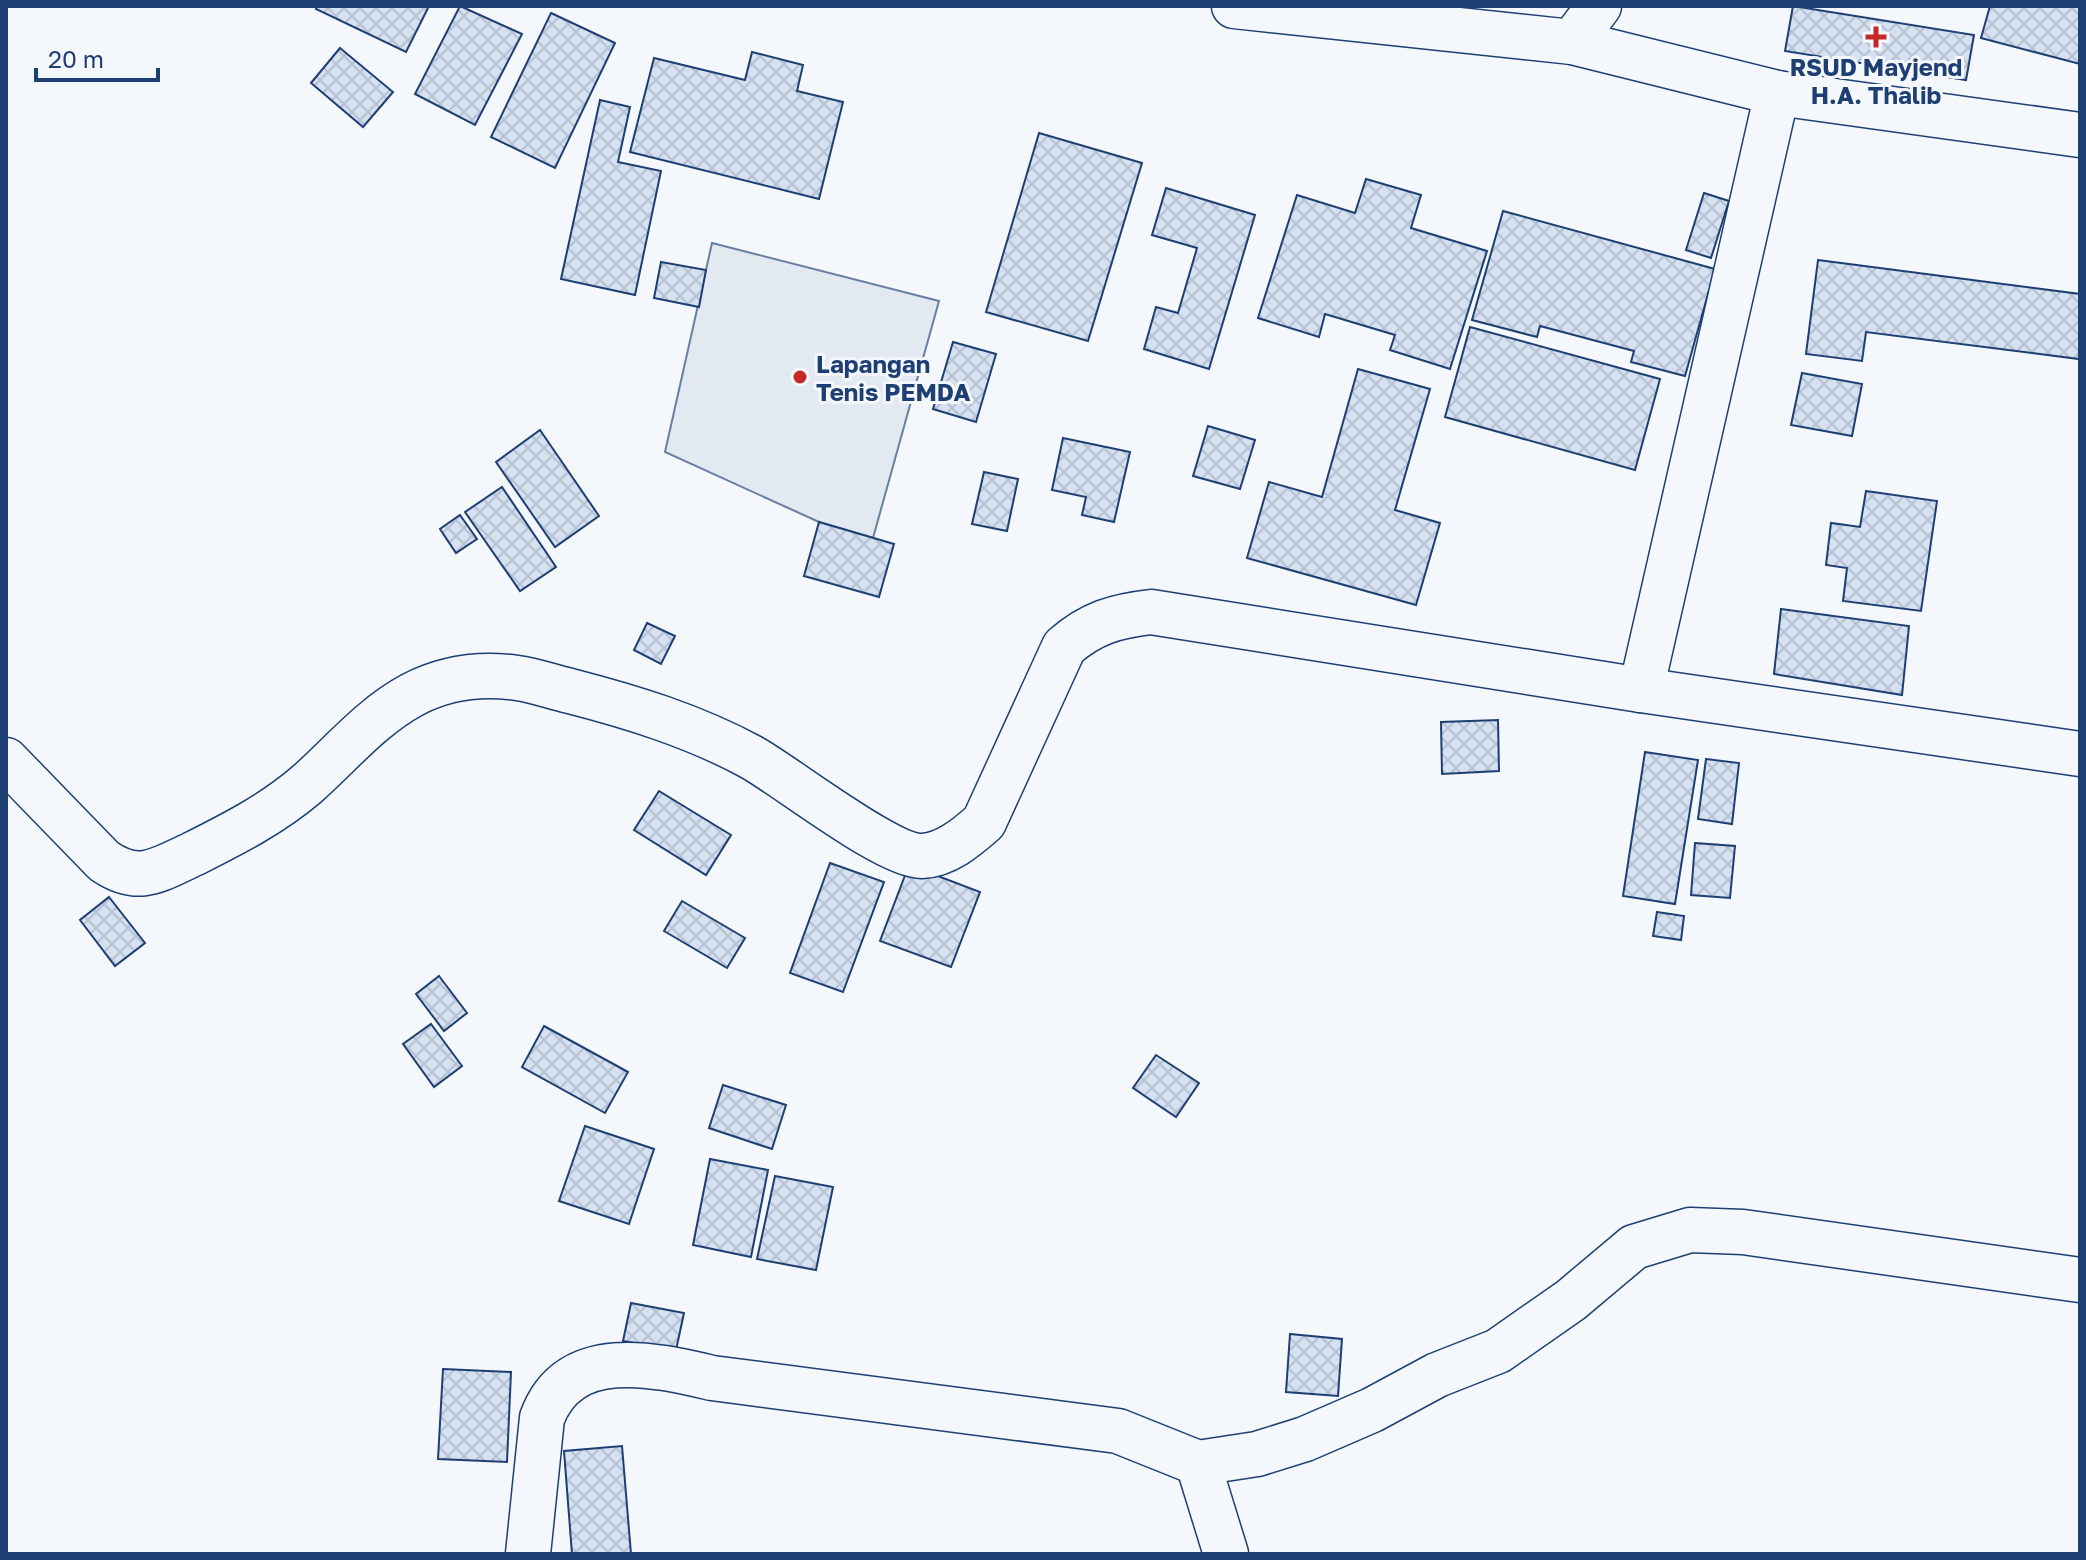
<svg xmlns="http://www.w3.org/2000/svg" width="2086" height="1560" font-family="'Golos Text',sans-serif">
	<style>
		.garden { fill: #e3e9f0; stroke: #687fa3; stroke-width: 2 }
		.building { fill: url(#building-cross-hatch); stroke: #1d3f73; stroke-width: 2 }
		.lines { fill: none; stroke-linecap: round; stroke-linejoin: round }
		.minor-casing { stroke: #1d3f73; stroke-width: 47 }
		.major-casing { stroke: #1d3f73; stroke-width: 47 }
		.minor { stroke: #f4f7fb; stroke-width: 44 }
		.major { stroke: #f4f7fb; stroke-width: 44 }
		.poi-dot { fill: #c62828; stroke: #f4f7fb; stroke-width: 3 }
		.labels { text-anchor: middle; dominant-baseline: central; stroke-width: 6; stroke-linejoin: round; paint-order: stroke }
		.poi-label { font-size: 24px; font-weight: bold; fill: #1d3f73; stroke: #f4f7fb }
	</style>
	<defs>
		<pattern id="building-cross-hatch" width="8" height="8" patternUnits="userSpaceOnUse" patternTransform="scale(2)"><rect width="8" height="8" fill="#d5e0f0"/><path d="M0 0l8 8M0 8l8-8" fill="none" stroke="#b6c1d1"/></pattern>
	</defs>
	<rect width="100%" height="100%" fill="#f4f7fb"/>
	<path class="garden" d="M712,243l227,58 -66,237 -54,-16 -154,-70z"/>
	<g class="building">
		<path d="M317,6h112l-23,46 -90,-43z"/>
		<path d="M460,6l62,28 -47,91 -60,-31z"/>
		<path d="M1793,6l181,29 -8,45 -181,-29z"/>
		<path d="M1990,6h90v58l-99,-26z"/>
		<path d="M551,13l64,30 -60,125 -64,-31z"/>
		<path d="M340,48l53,44 -30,35 -52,-44z"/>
		<path d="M752,52l51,13 -6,26 46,11 -24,97 -189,-47 24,-94 91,22z"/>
		<path d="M600,100l30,7 -12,55 43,9 -26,124 -74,-16z"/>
		<path d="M1039,133l103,30 -54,178 -102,-29z"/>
		<path d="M1366,179l55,16 -10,33 76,23 -37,118 -60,-19 5,-15 -70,-21 -6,23 -61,-19 39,-123 58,18z"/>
		<path d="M1166,188l89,27 -46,154 -65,-20 12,-42 22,6 19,-65 -45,-13z"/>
		<path d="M1704,193l25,8 -18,57 -25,-8z"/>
		<path d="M1503,211l212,58 -30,107 -54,-14 3,-11 -94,-25 -3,11 -65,-17z"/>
		<path d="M1818,260l262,34 -1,65 -213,-27 -4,29 -56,-7z"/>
		<path d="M661,262l45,8 -7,37 -45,-9z"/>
		<path d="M1470,327l190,52 -25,91 -190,-53z"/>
		<path d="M953,342l43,12 -20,68 -43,-13z"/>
		<path d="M1358,369l72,20 -35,121 45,13 -24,82 -169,-47 22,-76 53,15z"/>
		<path d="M1802,373l60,11 -10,52 -61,-11z"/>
		<path d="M1208,426l47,14 -15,49 -47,-13z"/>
		<path d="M540,430l59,86 -44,31 -59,-85z"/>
		<path d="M1063,438l67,14 -16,70 -32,-7 4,-18 -34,-7z"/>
		<path d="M984,472l34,7 -11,52 -35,-7z"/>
		<path d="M502,487l54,80 -36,24 -55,-79z"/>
		<path d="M1866,491l71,10 -16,110 -78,-10 4,-33 -21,-3 5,-42 29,4z"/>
		<path d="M460,515l17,24 -21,14 -16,-24z"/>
		<path d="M819,522l75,22 -15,53 -75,-21z"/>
		<path d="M1781,609l128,17 -7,69 -128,-21z"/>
		<path d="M647,623l28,13 -14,28 -27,-14z"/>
		<path d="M1498,720l1,51 -57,3 -1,-52z"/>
		<path d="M1645,752l53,8 -23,144 -52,-8z"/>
		<path d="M1706,759l33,4 -7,61 -34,-5z"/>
		<path d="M659,791l72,44 -25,40 -72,-45z"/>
		<path d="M1695,843l40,3 -5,52 -39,-3z"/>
		<path d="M830,863l54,19 -41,110 -53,-19z"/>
		<path d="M909,865l71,27 -29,75 -71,-26z"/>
		<path d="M109,897l36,46 -30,23 -35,-46z"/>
		<path d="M682,901l63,37 -18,30 -63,-37z"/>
		<path d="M1657,912l27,4 -3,24 -28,-4z"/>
		<path d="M439,976l28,37 -23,18 -28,-37z"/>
		<path d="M431,1024l31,42 -28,21 -31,-43z"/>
		<path d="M544,1026l84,46 -23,41 -83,-46z"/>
		<path d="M1156,1055l43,28 -23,34 -43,-29z"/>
		<path d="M723,1085l63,20 -14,44 -63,-21z"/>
		<path d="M585,1126l69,23 -25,75 -70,-23z"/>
		<path d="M710,1159l58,11 -17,87 -58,-12z"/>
		<path d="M775,1176l58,11 -17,83 -59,-11z"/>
		<path d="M631,1303l53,10 -8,37 -53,-9z"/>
		<path d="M1290,1334l52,5 -4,57 -52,-4z"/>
		<path d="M443,1369l68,3 -4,90 -69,-3z"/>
		<path d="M622,1446l9,108h-59l-8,-103z"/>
	</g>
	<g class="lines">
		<g class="minor-casing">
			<g id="minor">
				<path d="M1234,6l338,36"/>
				<path d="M1777,93l-136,597 439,64"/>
				<path d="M6,760l98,101c35,24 54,9 89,-7 40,-20 79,-40 113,-69 34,-30 65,-68 106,-90 32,-17 69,-22 105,-17 17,2 35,9 53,13 62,16 124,35 181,66 36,20 137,100 171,99 24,-1 45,-19 62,-34l80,-175c27,-24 52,-31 87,-35l490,78"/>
				<path d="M1198,1463l28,91"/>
				<path d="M528,1554l14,-136c27,-73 111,-54 170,-40l406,53 80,32 59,-9 48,-15 67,-29 65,-35 61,-24 73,-51 63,-53 56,-17 53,2 337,48"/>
			</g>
		</g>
		<g class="major-casing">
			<path id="major" d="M1599,6l-27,36 205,51 303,42"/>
		</g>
		<use href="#minor" class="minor"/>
		<use href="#major" class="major"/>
	</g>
	<g class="poi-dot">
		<path d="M1872 25h8v8h8v8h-8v8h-8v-8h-8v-8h8z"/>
		<circle cx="800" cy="377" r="8"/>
	</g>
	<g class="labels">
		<g class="poi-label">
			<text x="1876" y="66">RSUD Mayjend<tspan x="1876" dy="28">H.A. Thalib</tspan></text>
			<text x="816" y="363" text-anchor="start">Lapangan<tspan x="816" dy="28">Tenis PEMDA</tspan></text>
		</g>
	</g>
	<rect width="2086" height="1560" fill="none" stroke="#1d3f73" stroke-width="16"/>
	<path d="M36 68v12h122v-12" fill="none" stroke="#1d3f73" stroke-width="4"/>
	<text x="48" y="68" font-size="24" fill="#1d3f73" stroke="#f4f7fb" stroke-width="6" paint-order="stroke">20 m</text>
</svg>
